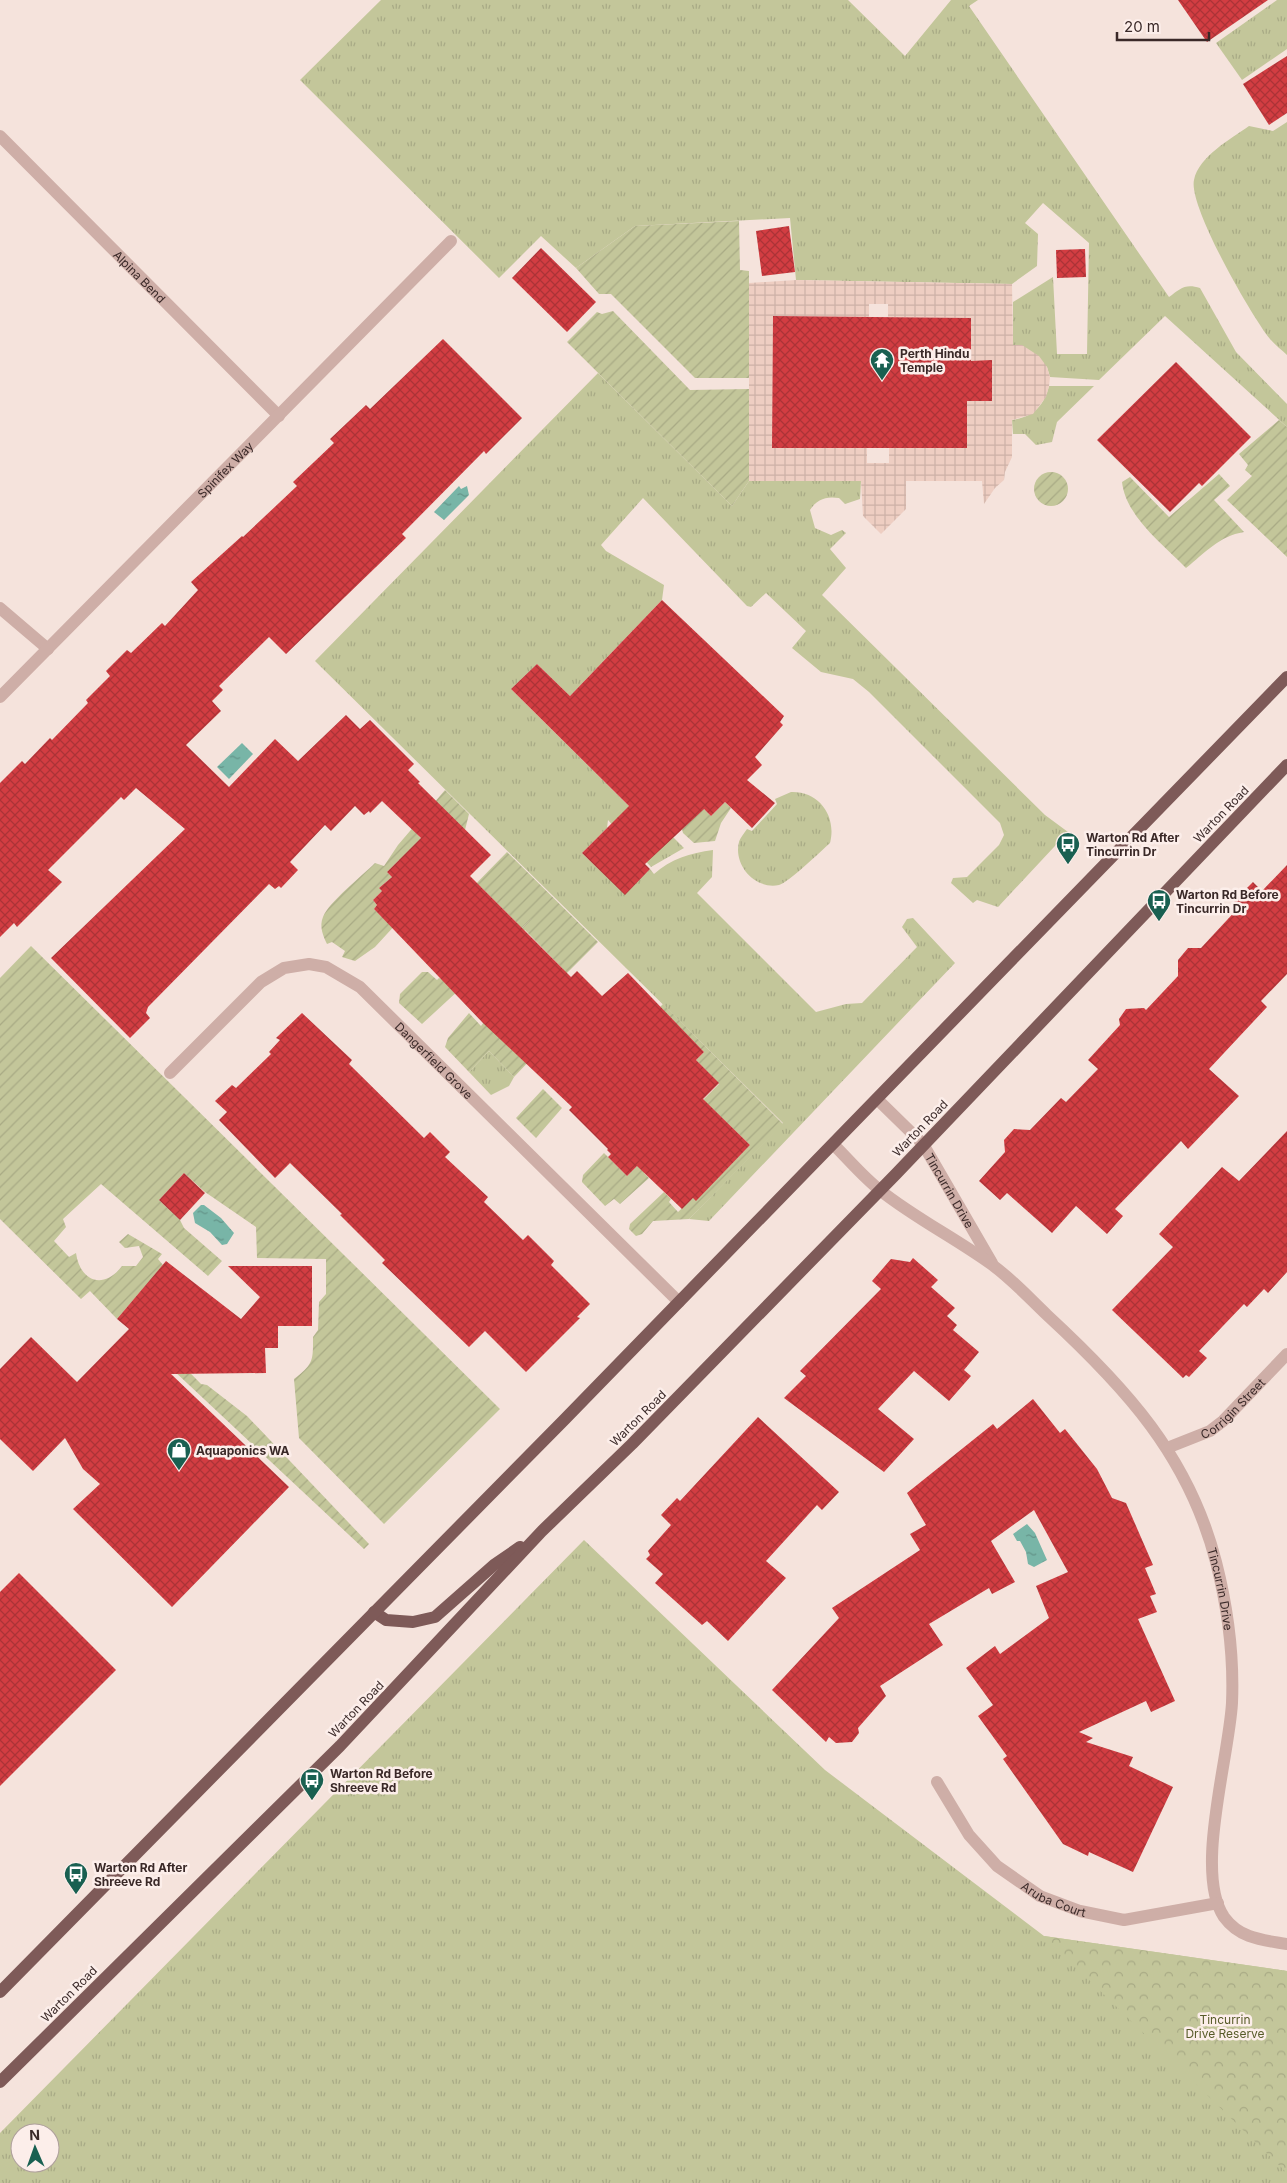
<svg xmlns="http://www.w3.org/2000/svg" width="1287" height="2183" font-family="Inter,sans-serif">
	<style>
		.grass { fill: url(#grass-tufts); fill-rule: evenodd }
		.park { fill: url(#park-crowns) }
		.garden { fill: url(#garden-furrows) }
		.plaza { fill: url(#plaza-grid); fill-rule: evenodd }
		.water { fill: url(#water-ripples) }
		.building { fill: url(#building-cross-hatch) }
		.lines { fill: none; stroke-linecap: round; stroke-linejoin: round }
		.minor { stroke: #ceaea7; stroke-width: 12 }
		.major { stroke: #7e5a58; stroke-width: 12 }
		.labels { text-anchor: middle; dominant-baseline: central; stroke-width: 5; stroke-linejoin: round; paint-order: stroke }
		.street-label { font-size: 12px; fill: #3a2928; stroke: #fceeea }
		.poi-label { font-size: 12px; font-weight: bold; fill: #3a2928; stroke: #fceeea; text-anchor: start }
		.park-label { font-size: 12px; fill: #575b29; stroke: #fceeea }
	</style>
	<defs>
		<pattern id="grass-tufts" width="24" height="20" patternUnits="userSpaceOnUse" patternTransform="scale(1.25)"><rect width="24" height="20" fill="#c3c69a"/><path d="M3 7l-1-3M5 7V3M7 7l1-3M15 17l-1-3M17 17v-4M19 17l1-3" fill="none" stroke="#a8aa85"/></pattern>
		<pattern id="park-crowns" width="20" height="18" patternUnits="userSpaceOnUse" patternTransform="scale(1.25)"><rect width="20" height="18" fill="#c3c69a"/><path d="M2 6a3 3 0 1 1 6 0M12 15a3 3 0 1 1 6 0" fill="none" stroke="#a8aa85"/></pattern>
		<pattern id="garden-furrows" width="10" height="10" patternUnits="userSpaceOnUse" patternTransform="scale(1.25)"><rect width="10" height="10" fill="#c3c69a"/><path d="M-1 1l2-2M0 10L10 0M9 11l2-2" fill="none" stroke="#a8aa85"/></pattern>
		<pattern id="plaza-grid" width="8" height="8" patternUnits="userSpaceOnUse" patternTransform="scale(1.25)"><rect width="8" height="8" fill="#eecec2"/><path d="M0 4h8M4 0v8" fill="none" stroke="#cdb1a7"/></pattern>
		<pattern id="water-ripples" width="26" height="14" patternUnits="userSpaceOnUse" patternTransform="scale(1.25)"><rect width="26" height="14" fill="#78b5a7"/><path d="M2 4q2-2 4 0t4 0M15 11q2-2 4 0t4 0" fill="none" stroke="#639388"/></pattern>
		<pattern id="building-cross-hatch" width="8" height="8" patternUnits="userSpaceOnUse" patternTransform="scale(1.25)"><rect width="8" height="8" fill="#d23d42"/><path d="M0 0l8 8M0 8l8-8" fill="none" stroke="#ab3337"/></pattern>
	</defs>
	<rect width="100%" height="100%" fill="#f5e3dc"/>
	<g class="grass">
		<path d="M381,0h467l57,56 46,-56h27l-9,6 200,291c11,-8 16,-14 31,-9l36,64 51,52v23l-122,-111 -66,64 -49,-3 -3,-10 -34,-22v-43l40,-25 4,77h30l2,-111 -46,-40 -18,20 13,11 -1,32 -25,18 -216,-4 -6,-62 -155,8 -59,42 -35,-32 -42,42 -199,-198z"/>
		<path d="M1277,0h10v49l-45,31 -26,-37z"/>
		<path d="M1287,122v233c-5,-5 -12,-10 -17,-16 -18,-22 -82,-133 -76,-159 5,-24 37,-41 55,-54l24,5z"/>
		<path d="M598,373l134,133 17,-25h112l-1,18 -15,5 -6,-6c-13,-2 -22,1 -29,12l5,18 16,7 11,-5 4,3 -16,16 16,19 -24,27 223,220 23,17 -70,75 -21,-7 -4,3 -22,-20 2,-5 14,-1 32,-32 5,-10 -4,-12 -131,-131 -16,-13 -32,-7 -29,-24 14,-17 -40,-38 -15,14 -4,-1 -104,-108 -42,47 5,6 58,34 -2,15 -92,96 -33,-32 -26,25 153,152 9,-4 11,11 -33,19 -43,-47 -1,8 -25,25 43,41 25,-25 4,5c17,-15 36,-21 59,-24l-1,27 -15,16 119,119 30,-8 16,-1 55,-56 -15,-20 5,-8 6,-1 42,45 -246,258 -20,-2 94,-96 -468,-462z"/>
		<path d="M1049,386h45l-37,36 -5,20 -16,3 -11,-11h-12l-1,-14c21,-3 32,-14 37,-34z"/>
		<path d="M791,792c28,-1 46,24 39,51 -9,8 -42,40 -51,42 -24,5 -46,-20 -40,-43 1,-4 6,-10 8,-13l5,2 25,-27 -2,-5z"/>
		<path d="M489,1051l25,26 -5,9 -18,9 -22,-23z"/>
		<path d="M584,1540l241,230 219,166 243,35v212h-1287v-50zM20,2133h30v30h-30z"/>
	</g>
	<path class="park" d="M1044,1936l243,35v202z"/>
	<g class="garden">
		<path d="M739,221l1,49 9,1v107h-54l-84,-84h-12l-23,-26 59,-42z"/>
		<path d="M613,311l77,79 59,-1v92l-17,25 -165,-164 30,-30 5,2z"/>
		<path d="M1279,420l8,7v130l-60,-57 25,-24 -7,-6 3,-5 -9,-11z"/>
		<circle cx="1051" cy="489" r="17"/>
		<path d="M1219,474l11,12 -16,14 30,32c-25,4 -39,21 -58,36 -23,-24 -60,-51 -64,-86l8,-5 39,40z"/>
		<path d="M445,790l24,24 -4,16 -49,3 7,8 -19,19h-5l-12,12 5,5 -13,11 3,3 -9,9 4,5 -3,4 14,14 10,-1 -23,25 -20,14 -13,-4 3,-6 -13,-9 -5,2c-4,-8 -8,-18 -4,-27 5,-14 40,-42 52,-54l9,3 14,-21z"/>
		<path d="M725,802l6,6 -10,15 -6,18 -21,2 -11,-10 -1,-4 18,-24 11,11z"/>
		<path d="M507,852l91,90 -77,77 13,37 -20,21 -25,-26 -20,21 -24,-25 3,-9 21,-25 12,13 3,-4 13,12 66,-65 -38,-39 -16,16 -2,-2 25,-26 -72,71 -38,35 -23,-21 1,-9 22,-22h6l9,8 2,-2 17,7 61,-62 -36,-36 -20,12z"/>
		<path d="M31,946l469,463 -116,115 -85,-86 -5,-59c20,-15 19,-19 19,-42l5,-7 1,-28 7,-8v-35l-69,-1 -1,-31 -51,-35 -21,-19 -25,27 21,20 4,8 38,33 -14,15 -107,-92 -38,35 3,8 -12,14 15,16 7,-4c4,29 28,37 46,13h14l7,-9 -4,-11 -14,2 -6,-6 9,-8 34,20 -4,5 5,6 -46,54 -27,-28 -9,8 -81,-80v-241z"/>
		<path d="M663,1004l120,120 -94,95 -36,2 -11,13 -6,2 -7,-7 1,-5 34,-32 7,7 -2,3 9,10 15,-14 3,2 54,-55 -37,-36 -69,64 5,5 -29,26 -6,-5 -9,7 -23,-24 1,-7 21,-22 23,23 92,-92 -23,-24 8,-8 -44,-45z"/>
		<path d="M543,1089l19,19 -26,30 -20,-20z"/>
		<path d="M148,1330l53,54 6,1 40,31 122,128 -5,5 -224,-210z"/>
	</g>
	<path class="plaza" d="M796,280l216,4 1,61h9l17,11 8,11 3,10 -1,9 -3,11 -13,17 -21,6v37l-7,15 -1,8 -9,8 -11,16 -2,-23h-76v28l-25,25 -18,-18 -2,-35h-112v-198zM869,304h19v13l83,1v43h21v40h-25v47h-78v15h-22v-15h-95l1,-132 96,1z"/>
	<g class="water">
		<path d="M459,486l2,3 6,-3 2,9 -25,25 -10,-8z"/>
		<path d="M242,743l11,11 -24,25 -12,-12z"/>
		<path d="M201,1205h3l17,13 13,15 -7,11 -5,1 -12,-13 -15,-9 -2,-10z"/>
		<path d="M1027,1524l8,9 12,27 -13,7 -6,-3 -2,-12 -6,-11h-3l-4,-7z"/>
	</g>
	<g class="building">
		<path d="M1178,0h90l-61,42z"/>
		<path d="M1287,56v57l-18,12 -26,-41z"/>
		<path d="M789,226l6,46 -33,4 -6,-45z"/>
		<path d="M541,248l55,54 -29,30 -55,-54z"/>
		<path d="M1085,249l1,28 -29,1 -1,-28z"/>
		<path d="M773,316l198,2v43l21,-1v41h-25v47h-195z"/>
		<path d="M443,339l79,79 -36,36 -2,-3 -82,83 4,4 -120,116 -17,-17 -50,49 4,4 -11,11 9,10 -35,34 43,42 46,-48 23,22 48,-46 14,14 10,-9 44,44 -6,6 12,12 -2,1 73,72 -21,21 101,101 6,-6 25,25 26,-23 76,79 -8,8 23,23 -16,16 47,46 -54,56 -3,-3 -11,11 -45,-43 -10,10 -19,-19 3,-3 -4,-4 1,-1 -39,-39 3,-3 -89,-84 -109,-114 3,-4 -4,-5 9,-9 -3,-3 13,-11 -5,-5 34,-34 -39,-37 -12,12 -1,-2 -5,4 -9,-9 -24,25 -6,-6 -35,37 8,8 -17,18 -2,-2 -4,3 -6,-5 -121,123 -2,6 4,5 -20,20 -79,-80 134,-129 -49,-41 -12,12 -3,-3 -73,73 14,12 -45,45 -3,-4 -14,14v-154l22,-22 3,3 25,-26 2,2 36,-37 -2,-3 24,-24 -4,-5 21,-21 4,3 31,-30 3,3 33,-36 -7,-8 51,-46 1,1 54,-51 -4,-4 41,-39 -4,-4 36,-34 4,4z"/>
		<path d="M1176,362l75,75 -49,49 -3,-3 -29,29 -73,-72z"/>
		<path d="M662,600l122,116 -4,6 3,3 -28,32 7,8 -15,15 28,23 -23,25 -27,-26 -14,14 -7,-7 -59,55 5,5 -25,26 -43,-42 47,-47 -118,-117 26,-25 33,32z"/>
		<path d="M1287,865v109l-26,27 6,6 -58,62 30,27 -51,53 -7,-8 -66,68 8,7 -16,18 -31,-28 -24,27 -45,-40 -7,7 -21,-19 26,-29 -1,-12 10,-11 16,1 31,-32 5,4 32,-33 -10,-9 32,-35 -1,-6 7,-10 18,-1 2,2 32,-34v-16l10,-12h13l39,-42 -6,-5 19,-19 9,9z"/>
		<path d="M302,1013l50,47 -3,4 75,74 6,-6 20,20 -5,5 43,40 -4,5 39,38 5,-5 26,26 -3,4 39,39 -13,13 3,1 -54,54 -41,-41 -16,16 -87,-84 3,-3 -45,-45 2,-1 -52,-51 -15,15 -56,-58 8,-8 -12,-11 17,-16 4,3 35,-34 -2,-2 11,-12 -4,-2z"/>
		<path d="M1287,1131v141l-19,21 -4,-4 -17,18 -3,-3 -45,47 8,7 -18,19 -3,-2 -3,3 -71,-68 61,-63 -14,-13 63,-67 17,14z"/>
		<path d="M184,1173l21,20 -25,27 -21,-20z"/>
		<path d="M913,1258l25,22 -7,7 24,21 -8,8 10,9 -4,5 26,22 -15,18 7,6 -22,25 -35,-30 -36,38 36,30 -30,33 -100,-74 22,-22 -6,-5 81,-82 -9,-8 19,-22 19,3z"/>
		<path d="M166,1261l75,58 19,-22 -32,-31h84v60h-34v22h-13l1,25 -95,1 118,113 -117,120 -99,-98 27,-25 -17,-15 -18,-31 -32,33 -33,-32v-70l31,-32 46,45 52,-53 -12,-10z"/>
		<path d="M1033,1399l27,34 5,-4 32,40 15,29 14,5 27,62 -8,3 11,26 -6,2 7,16 -19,7 37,82 -24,11 -5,-11 -67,31 14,6 -7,4 47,15 -4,9 44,21 -40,85 -44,-20 -1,4 -25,-12 -60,-85 4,-3 -29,-40 15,-11 -27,-37 29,-22 5,8 49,-36 -13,-32 32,-14 -34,-62 -43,31 24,41 -23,12 -3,-6 -60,36 14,21 -63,41 6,10 -28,32 1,5 -7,9 -16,1 -7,-6 -3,5 -54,-52 67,-72 -7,-10 88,-58 -10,-16 16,-9 -19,-32 86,-69 4,5z"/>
		<path d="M758,1417l81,75 -17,18 -5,-5 -51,56 20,17 -58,63 -21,-20 -5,4 -47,-42 8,-9 -17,-15 4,-4 -2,-4 23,-26 -10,-10 16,-17 3,3z"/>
		<path d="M19,1573l97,97 -116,116v-194z"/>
	</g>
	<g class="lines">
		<g class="minor">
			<path id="s1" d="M0,136l279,280"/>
			<path d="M0,608l48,41"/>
			<path id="s2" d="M0,697l451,-456"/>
			<path id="s3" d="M170,1073l91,-91 23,-14 25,-4 17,3 34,20 319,315"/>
			<path id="s4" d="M877,1099l46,45 69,119"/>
			<path id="s5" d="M834,1145c15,15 30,33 47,46 34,27 74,47 110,73 20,14 38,34 56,51 78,72 142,141 169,247 12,47 18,93 16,141 -3,55 -38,170 -8,214 16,22 39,23 63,27"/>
			<path id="s6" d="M1167,1448l43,-17 13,-10 64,-67"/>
			<path id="s7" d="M937,1782l32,53 28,31 43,30 40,15 44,9 94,-17"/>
		</g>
		<g class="major">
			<path d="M374,1612l12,8 27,2 22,-5 59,-52 26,-18"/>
			<path d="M0,1992l565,-573 722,-742"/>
			<path d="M0,2082l340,-336 202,-215 90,-87 264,-270 391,-409"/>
		</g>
	</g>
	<defs>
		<g id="temple-pin" transform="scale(1.25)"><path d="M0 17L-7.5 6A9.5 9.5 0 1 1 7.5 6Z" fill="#196051" stroke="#fceeea"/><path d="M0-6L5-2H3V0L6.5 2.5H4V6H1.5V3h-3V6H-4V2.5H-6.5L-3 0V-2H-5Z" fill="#fff"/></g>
		<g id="bus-pin" transform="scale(1.25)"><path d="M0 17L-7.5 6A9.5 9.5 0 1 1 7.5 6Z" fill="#196051" stroke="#fceeea"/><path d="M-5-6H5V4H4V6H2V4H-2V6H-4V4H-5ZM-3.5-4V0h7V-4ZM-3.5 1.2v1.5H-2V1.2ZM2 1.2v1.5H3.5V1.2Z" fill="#fff"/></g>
		<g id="shop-pin" transform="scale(1.25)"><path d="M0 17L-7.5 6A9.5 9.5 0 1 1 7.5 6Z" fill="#196051" stroke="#fceeea"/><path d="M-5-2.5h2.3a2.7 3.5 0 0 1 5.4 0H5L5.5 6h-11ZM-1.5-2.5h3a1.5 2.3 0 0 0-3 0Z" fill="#fff"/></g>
	</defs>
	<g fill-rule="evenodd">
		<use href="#temple-pin" x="882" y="360"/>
		<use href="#bus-pin" x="1068" y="844"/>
		<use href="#bus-pin" x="1159" y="901"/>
		<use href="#shop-pin" x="179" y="1450"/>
		<use href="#bus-pin" x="312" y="1780"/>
		<use href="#bus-pin" x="76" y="1874"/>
	</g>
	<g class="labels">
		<g class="street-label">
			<text stroke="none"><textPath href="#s1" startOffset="198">Alpina Bend</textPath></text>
			<text stroke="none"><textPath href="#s2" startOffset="320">Spinifex Way</textPath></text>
			<text transform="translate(1221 814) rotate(-46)">Warton Road</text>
			<text stroke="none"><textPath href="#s3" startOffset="342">Dangerfield Grove</textPath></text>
			<text transform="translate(920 1128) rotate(-46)">Warton Road</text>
			<text stroke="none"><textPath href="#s4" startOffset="118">Tincurrin Drive</textPath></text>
			<text stroke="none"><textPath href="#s6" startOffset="78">Corrigin Street</textPath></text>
			<text transform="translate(638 1418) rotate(-45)">Warton Road</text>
			<text stroke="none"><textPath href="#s5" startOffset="605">Tincurrin Drive</textPath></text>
			<text transform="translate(356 1709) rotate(-46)">Warton Road</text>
			<text stroke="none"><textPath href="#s7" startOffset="170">Aruba Court</textPath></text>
			<text transform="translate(69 1994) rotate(-45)">Warton Road</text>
		</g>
		<g class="poi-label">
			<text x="900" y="353">Perth Hindu<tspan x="900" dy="14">Temple</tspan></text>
			<text x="1086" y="837">Warton Rd After<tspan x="1086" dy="14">Tincurrin Dr</tspan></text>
			<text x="1176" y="894">Warton Rd Before<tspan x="1176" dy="14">Tincurrin Dr</tspan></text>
			<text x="196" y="1450">Aquaponics WA</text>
			<text x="330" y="1773">Warton Rd Before<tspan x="330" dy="14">Shreeve Rd</tspan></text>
			<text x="94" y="1867">Warton Rd After<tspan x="94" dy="14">Shreeve Rd</tspan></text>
		</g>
		<g class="park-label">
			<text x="1225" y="2019">Tincurrin<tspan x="1225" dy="14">Drive Reserve</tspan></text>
		</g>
	</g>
	<g transform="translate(35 2148) rotate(358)"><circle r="24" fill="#fceeea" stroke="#ae9f9c"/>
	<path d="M0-4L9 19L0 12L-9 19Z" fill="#196051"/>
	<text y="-8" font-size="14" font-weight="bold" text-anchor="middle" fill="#3a2928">N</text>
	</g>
	<path d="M1117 32v8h92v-8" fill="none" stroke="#3a2928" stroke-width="2.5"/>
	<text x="1124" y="32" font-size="15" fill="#3a2928" stroke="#fceeea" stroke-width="4" paint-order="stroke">20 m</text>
</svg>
